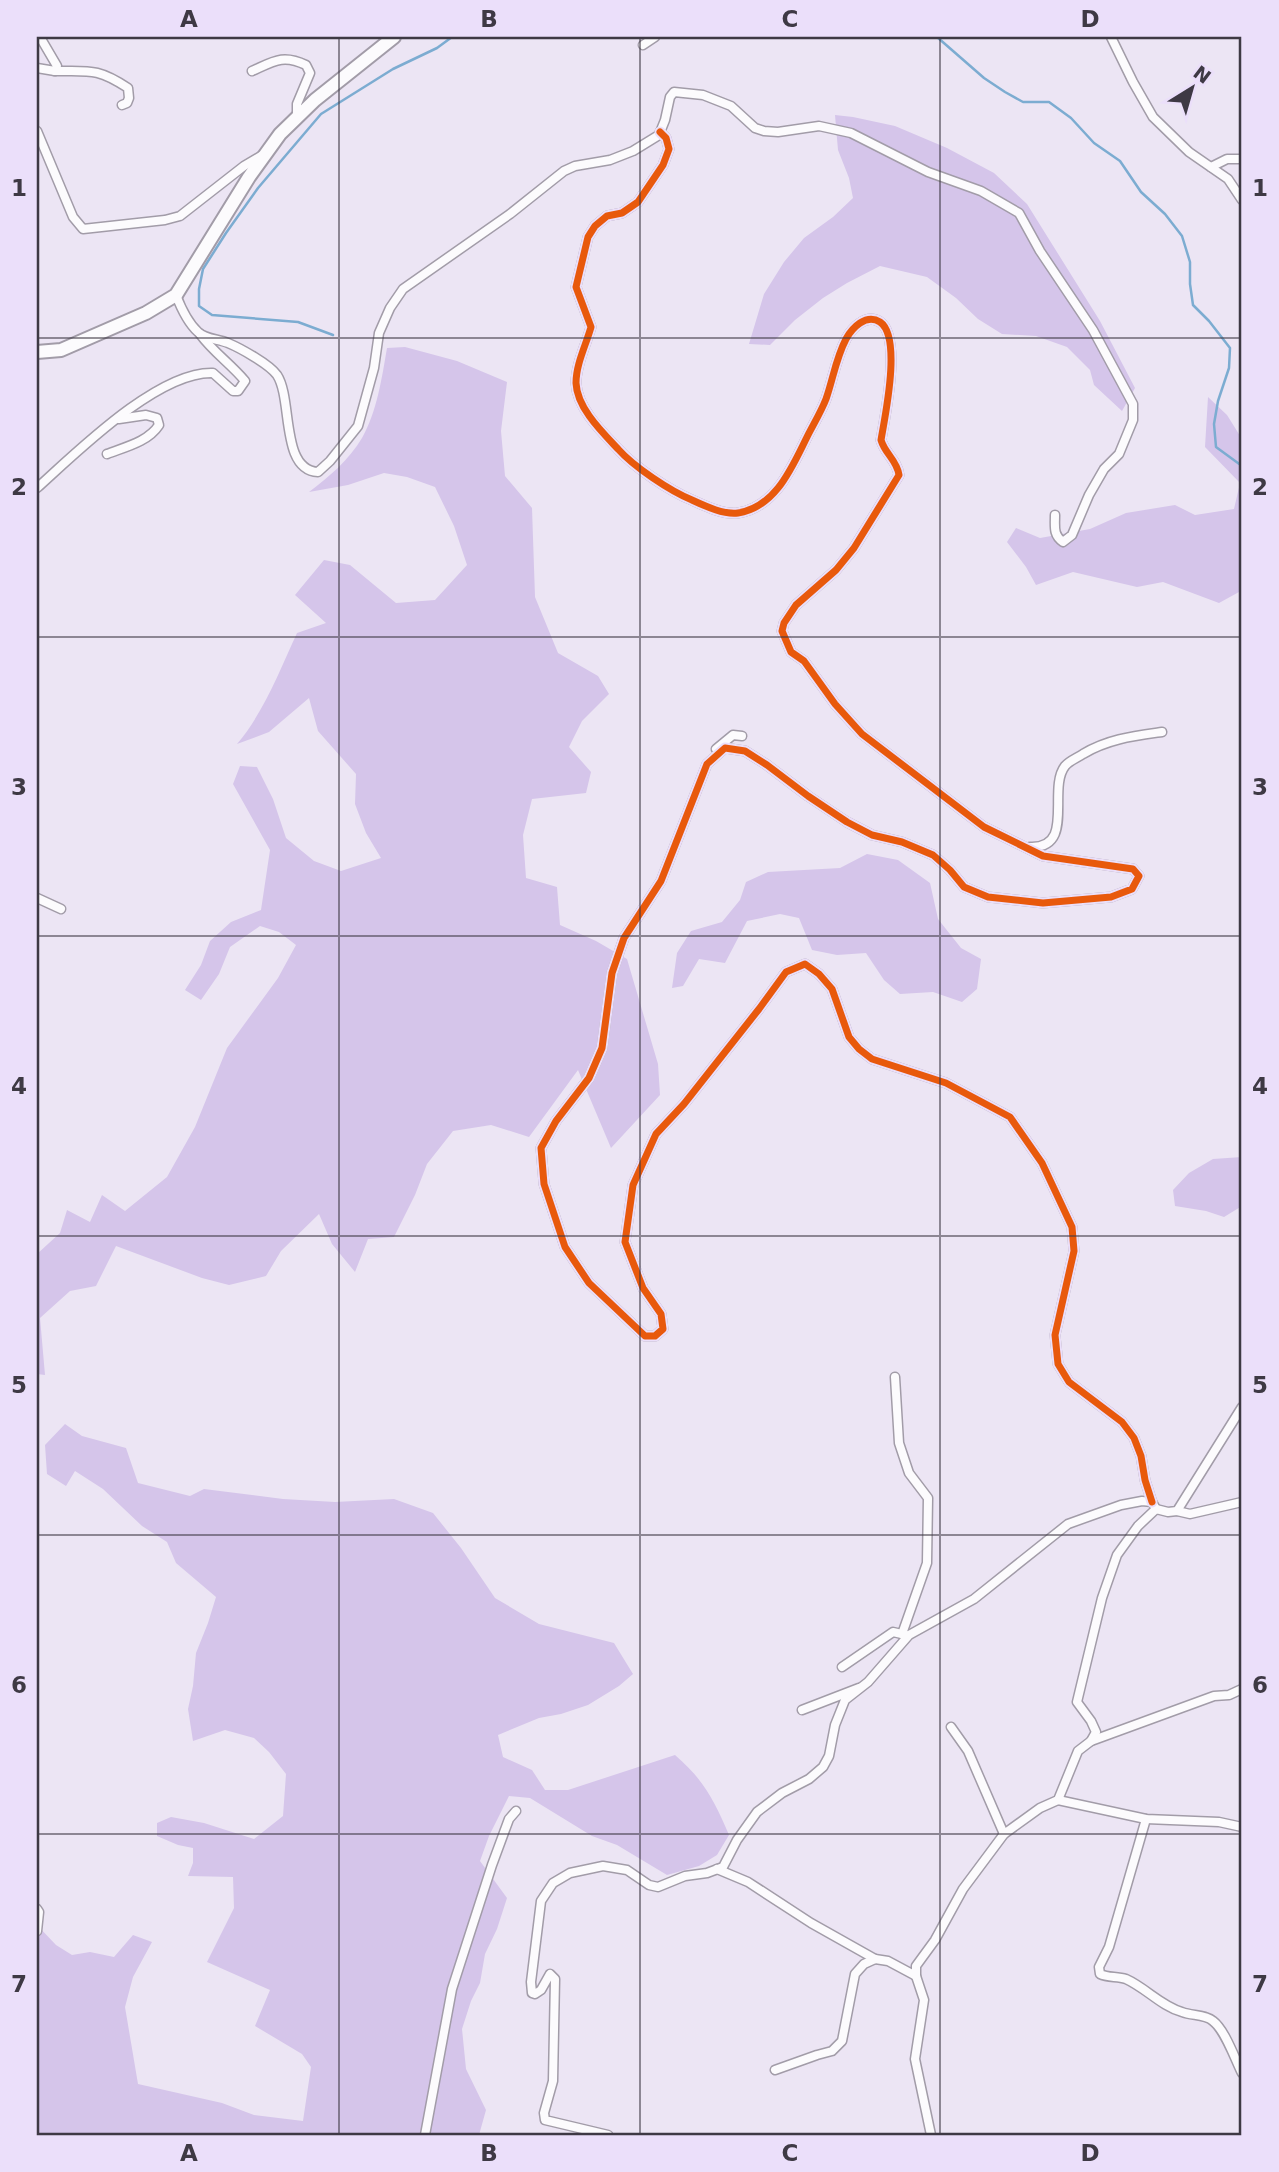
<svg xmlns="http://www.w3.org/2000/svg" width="1279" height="2172" font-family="'DejaVu Sans',sans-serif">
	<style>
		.green { fill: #d5c5ea }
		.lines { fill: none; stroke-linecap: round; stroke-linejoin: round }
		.stream { stroke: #7cacd1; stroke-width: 2.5 }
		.minor-casing { stroke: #a29ca8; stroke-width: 11 }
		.secondary-casing { stroke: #a29ca8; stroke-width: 16 }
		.minor { stroke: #fcfbfd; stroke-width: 8 }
		.secondary { stroke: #fcfbfd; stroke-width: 12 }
		.cycleway-casing { stroke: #ebdffa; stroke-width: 11 }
		.cycleway { stroke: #e8590c; stroke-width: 7 }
		.grid { fill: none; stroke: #3e3944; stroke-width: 2; stroke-opacity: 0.55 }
		.neatline { fill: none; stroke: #3e3944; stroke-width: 2.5 }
		.grid-label { font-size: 23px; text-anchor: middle; font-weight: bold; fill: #3e3944 }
	</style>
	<rect width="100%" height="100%" fill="#ece5f4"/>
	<g class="green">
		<path d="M835,115l18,2 42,9 52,22 47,25 33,31 73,117 35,67 -13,23 -28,-26 -4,-15 -23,-23 -31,-11 -34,-2 -24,-15 -22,-21 -29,-21 -47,-11 -33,17 -24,15 -28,22 -25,25 -21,-1 15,-50 20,-32 20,-24 29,-21 20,-19 -4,-20 -11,-28z"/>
		<path d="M405,347l52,14 50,21 -6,49 4,45 27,32 3,89 23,56 40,23 11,18 -27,27 -13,26 22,25 -5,21 -54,6 -9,36 3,43 31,9 3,38 36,16 31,18 31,105 2,31 -49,53 -33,-78 -49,67 -38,-12 -38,6 -26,33 -12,31 -21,42 -26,2 -13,33 -23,-28 -13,-30 -38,37 -15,25 -37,9 -27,-7 -86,-32 -20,40 -26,5 -30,27 5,57 -8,-1v-120l23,-21 7,-23 23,12 12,-27 23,16 42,-34 28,-50 32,-79 51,-70 18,-33 -17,-13 -19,-6 -30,21 -11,27 -18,26 -16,-10 16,-25 9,-24 21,-19 30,-12 9,-60 -37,-66 7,-18 17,1 16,32 13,39 28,23 27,10 40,-13 -15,-25 -11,-29 1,-30 -38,-43 -9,-33 -40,34 -32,12c27,-32 42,-72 60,-111l29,-10 -31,-28 29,-35 26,5 46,38 39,-3 32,-35 -13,-39 -19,-39 -28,-10 -23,-4 -36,12 -39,7c20,-15 40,-32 53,-54 15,-26 20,-61 25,-90z"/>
		<path d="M1208,397l19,18 15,24v158l-3,-5 -20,11 -56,-21 -26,5 -64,-15 -37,13 -10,-18 -19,-25 9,-14 24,10 50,-9 36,-16 49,-8 20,10 39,-6 6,-26 -35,-36z"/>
		<path d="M867,854l31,6 32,23 8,36 23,29 20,11 -4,30 -15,13 -29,-10 -33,2 -16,-14 -18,-27 -29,2 -25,-5 -13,-32 -19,-4 -33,7 -22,42 -26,-4 -16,27 -11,2 5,-35 14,-22 31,-9 18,-22 6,-18 22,-10 72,-4z"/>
		<path d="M1242,1157v49l-18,11 -18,-6 -31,-5 -2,-16 16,-17 24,-14z"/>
		<path d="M65,1424l17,12 44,12 12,35 52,13 14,-7 79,10 52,3 59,-3 39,14 28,35 34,50 44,26 75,19 19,31 -14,12 -31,19 -27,9 -22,4 -41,17 5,22 29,13 13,20h23l107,-35c29,25 39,45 54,80l-12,20 -18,11 -32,9 -50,-30 -25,-9 -62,-38 -21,-2 -20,40 -9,25 27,37 -10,31 -12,25 -5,29 -9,18 -9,28 4,40 20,41 -7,25h-442v-210l19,20 16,10 18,-3 24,5 19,-22 19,7 -19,35 -8,30 13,77 84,19 32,12 49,6 8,-54 -9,-13 -47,-28 15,-36 -63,-28 27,-54 -1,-31 -45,-1 5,-13v-15l-15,-3 -21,-9v-13l14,-6 33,6 50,16 29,-23 3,-42 -17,-22 -15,-14 -29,-8 -32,11 -5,-32 5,-23 3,-33 12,-30 8,-26 -40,-34 -9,-21 -25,-16 -39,-37 -28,-18 -9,15 -19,-12 -2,-29z"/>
	</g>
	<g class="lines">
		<g class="stream">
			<path d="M937,37l47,41 21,14 18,10h26l22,16 23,25 26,18 21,31 24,22 17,22 8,26v22l3,21 16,16 21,27 -1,20 -11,33 -4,23 2,23 26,19"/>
			<path d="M333,335l-35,-13 -86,-7 -13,-9v-17l4,-20 23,-36 32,-45 63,-74 72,-45 44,-21 15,-11"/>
		</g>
		<g class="minor-casing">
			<g id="minor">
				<path d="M1111,37l22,45 20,35 36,35 39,27 14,21"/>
				<path d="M643,45l12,-8"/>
				<path d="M37,68l18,3 2,-5 -17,-29"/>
				<path d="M55,71c35,0 43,-3 73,17l1,10 -2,5 -5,2"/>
				<path d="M252,71c22,-10 31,-17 54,-6l4,8 -13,31v13"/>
				<path d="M37,131l36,86 10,12 82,-9 15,-4 64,-50 17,-10"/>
				<path d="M660,132l6,6 3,11 -6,16 -25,37 -16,11 -15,3 -12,10 -7,11 -12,50 15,40c-5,18 -15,37 -15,56 1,25 26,49 42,66 16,18 52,42 74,51 13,6 32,15 46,13 38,-6 54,-46 69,-76 6,-12 14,-25 19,-38 7,-20 10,-41 20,-60 6,-11 20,-26 34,-17 22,15 5,94 1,118 4,14 16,20 18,35l-45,73 -18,22 -40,35 -12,18 -2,8 9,21 13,9 31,43 27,30 122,93 59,29 90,13 6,7 -7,13 -21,8 -68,6 -55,-6 -24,-10 -14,-17 -17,-15 -31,-13 -30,-7 -25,-13 -39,-26 -41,-31 -22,-14 -20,-3 -18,16 -46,117 -37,57 -12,35 -10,75 -13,30 -33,43 -15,27 3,36 21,63 24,36 56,53h10l8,-7 -2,-15 -18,-26 -18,-46 8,-57 23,-51 28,-30 75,-95 27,-37 19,-8 14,10 13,15 17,48 10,12 13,10 74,24 64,34 32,46 30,64 2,24 -19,84 3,29 11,18 53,40 12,16 7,18 4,24 7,22"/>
				<path d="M1211,167l16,-8h15"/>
				<path d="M176,295c5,13 11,27 22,37 7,7 20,7 30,11 12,5 41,21 49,32 16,24 3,95 41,97l12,-11 28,-35 16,-58 5,-35 11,-25 13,-19 107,-75 54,-43 11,-5 35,-6 23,-9 26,-16 6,-15 5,-23 4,-5 29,3 28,11 24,22 9,3 14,1 41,-6 32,7 77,39 53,19 38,22 21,38 53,79 40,74v16l-14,34 -15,15 -15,26 -17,40 -9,7c-10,-7 -8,-15 -8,-27"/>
				<path d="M107,454c18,-7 41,-12 52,-29l-2,-7 -11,-3 -27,4"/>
				<path d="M37,488c39,-35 121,-117 176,-115l20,18h5l7,-10c-14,-17 -32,-29 -45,-47"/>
				<path d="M716,749l17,-14 9,1"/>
				<path d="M1030,847c46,2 17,-58 35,-81 4,-5 12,-8 18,-12 25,-15 51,-18 79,-22"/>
				<path d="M37,898l24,11"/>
				<path d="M895,1377l4,66 10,30 19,25 -1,65 -25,71"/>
				<path d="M1177,1511l13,3 52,-12"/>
				<path d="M842,1667l51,-35 13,3"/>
				<path d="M802,1710l57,-22"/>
				<path d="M951,1727l17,24 36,83"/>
				<path d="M1091,1741l123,-45 15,-1 13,-6"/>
				<path d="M1058,1800l88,19 73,3 23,5"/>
				<path d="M1146,1819l-37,128 -10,20 1,7c8,4 17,2 26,5 20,9 35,27 56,33 10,4 23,2 31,9 12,9 22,38 29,52"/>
				<path d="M717,1869l31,13 63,41 64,36"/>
				<path d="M37,1909l2,3 -2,19"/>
				<path d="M775,2070l42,-15 15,-4 10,-10 13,-67 9,-10 11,-5 13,2 28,15"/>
				<path d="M425,2135l27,-146 40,-124 17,-46 7,-8"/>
				<path d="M608,2135l-63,-15 -1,-7 9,-32 2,-102 -5,-5 -9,16 -6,4 -3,-1 -1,-11 10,-81 12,-18 17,-10 33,-7 24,4 22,15 9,2 27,-11 22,-3 16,-6 14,-27 20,-28 25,-19 27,-14 14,-12 6,-11 6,-31 10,-25 23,-18 41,-47 65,-36 94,-75 53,-19 21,-4 10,1 4,7"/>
				<path d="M931,2135l-16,-76 9,-59 -8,-24v-10l19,-26 28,-51 41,-55 36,-26 18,-8 20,-49 13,-10 5,-9 -5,-11 -14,-19 25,-104 15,-43 21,-29 18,-17 12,3 9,-1 65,-104"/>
			</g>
		</g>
		<g class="secondary-casing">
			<path id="secondary" d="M37,352l24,-2 85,-37 30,-18 73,-118 31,-43 35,-34 79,-63"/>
		</g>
		<use href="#minor" class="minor"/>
		<use href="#secondary" class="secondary"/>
		<g class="cycleway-casing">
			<path id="cycleway" d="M660,132l6,6 3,11 -6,16 -25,37 -16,11 -15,3 -12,10 -7,11 -12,50 15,40c-5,18 -15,37 -15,56 1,25 26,49 42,66 16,18 52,42 74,51 13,6 32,15 46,13 38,-6 54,-46 69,-76 6,-12 14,-25 19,-38 7,-20 10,-41 20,-60 6,-11 20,-26 34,-17 22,15 5,94 1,118 4,14 16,20 18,35l-45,73 -18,22 -40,35 -12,18 -2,8 9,21 13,9 31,43 27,30 122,93 59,29 90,13 6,7 -7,13 -21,8 -68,6 -55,-6 -24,-10 -14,-17 -17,-15 -31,-13 -30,-7 -25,-13 -39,-26 -41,-31 -22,-14 -20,-3 -18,16 -46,117 -37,57 -12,35 -10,75 -13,30 -33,43 -15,27 3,36 21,63 24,36 56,53h10l8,-7 -2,-15 -18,-26 -18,-46 8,-57 23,-51 28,-30 75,-95 27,-37 19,-8 14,10 13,15 17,48 10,12 13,10 74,24 64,34 32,46 30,64 2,24 -19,84 3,29 11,18 53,40 12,16 7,18 4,24 7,22"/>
		</g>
		<use href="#cycleway" class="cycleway"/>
	</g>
	<path class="grid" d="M339,37v2098M640,37v2098M940,37v2098M37,338h1205M37,637h1205M37,936h1205M37,1236h1205M37,1535h1205M37,1834h1205"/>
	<rect width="1279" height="2172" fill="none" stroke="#ebdffa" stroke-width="77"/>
	<g transform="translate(1192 88) rotate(37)" stroke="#ebdffa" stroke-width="5" paint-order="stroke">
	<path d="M0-5L12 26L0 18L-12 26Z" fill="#3e3944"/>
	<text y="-10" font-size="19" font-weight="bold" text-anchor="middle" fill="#3e3944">N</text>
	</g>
	<rect x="38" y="38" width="1202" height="2096" class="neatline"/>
	<g class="grid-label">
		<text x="189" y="27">A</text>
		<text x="489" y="27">B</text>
		<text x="790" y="27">C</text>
		<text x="1090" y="27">D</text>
		<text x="19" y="196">1</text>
		<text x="1260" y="196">1</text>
		<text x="19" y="495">2</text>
		<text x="1260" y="495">2</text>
		<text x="19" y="795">3</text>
		<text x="1260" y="795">3</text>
		<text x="19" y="1094">4</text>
		<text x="1260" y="1094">4</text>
		<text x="19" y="1393">5</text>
		<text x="1260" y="1393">5</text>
		<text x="19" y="1693">6</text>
		<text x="1260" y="1693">6</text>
		<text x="19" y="1992">7</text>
		<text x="1260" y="1992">7</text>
		<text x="189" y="2161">A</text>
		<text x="489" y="2161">B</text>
		<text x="790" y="2161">C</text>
		<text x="1090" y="2161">D</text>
	</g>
</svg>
